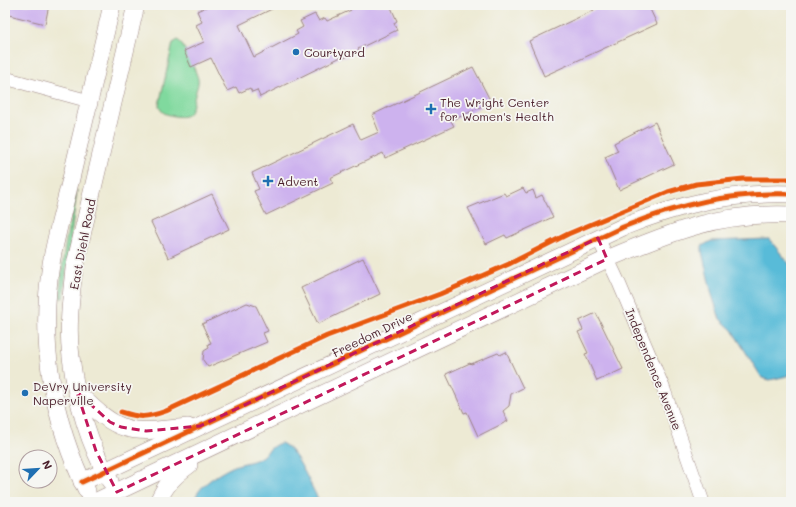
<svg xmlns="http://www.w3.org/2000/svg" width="796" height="507" font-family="Mali,sans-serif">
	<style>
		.green { fill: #80d99e; stroke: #657c64 }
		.water { fill: #59bbd8; stroke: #526d82 }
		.building { fill: #cdb2ee }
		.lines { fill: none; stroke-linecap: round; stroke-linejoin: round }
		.minor-casing { stroke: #9c8480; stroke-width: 14 }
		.tertiary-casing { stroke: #9c8480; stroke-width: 18 }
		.minor { stroke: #fff; stroke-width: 13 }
		.tertiary { stroke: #fff; stroke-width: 17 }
		.cycleway-casing { stroke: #f6f6f2; stroke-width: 8 }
		.cycleway { stroke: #e8590c; stroke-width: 5 }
		.marked { fill: none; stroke: #c2185b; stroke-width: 3; stroke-dasharray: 8 5; stroke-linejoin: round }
		.poi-dot { fill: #1f6fb2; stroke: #f6f6f2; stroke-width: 1.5 }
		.labels { text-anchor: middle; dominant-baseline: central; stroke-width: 3.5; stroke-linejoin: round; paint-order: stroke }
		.poi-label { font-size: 12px; fill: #4a1f2b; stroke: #f6f6f2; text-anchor: start }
		.street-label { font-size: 12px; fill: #4a1f2b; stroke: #f6f6f2 }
	</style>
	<rect width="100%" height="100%" fill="#f6f6f2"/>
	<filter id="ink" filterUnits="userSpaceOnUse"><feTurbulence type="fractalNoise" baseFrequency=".025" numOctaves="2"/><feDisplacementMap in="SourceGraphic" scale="8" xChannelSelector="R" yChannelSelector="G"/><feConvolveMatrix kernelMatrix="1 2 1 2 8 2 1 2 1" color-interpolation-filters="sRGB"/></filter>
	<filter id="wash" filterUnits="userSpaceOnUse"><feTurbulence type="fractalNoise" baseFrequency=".012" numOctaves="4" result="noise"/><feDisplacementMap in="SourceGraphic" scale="16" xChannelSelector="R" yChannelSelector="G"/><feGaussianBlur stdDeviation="0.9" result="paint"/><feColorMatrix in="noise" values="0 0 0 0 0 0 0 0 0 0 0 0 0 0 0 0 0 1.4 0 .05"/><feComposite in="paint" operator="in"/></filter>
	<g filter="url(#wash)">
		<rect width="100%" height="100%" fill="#edead4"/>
		<g class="green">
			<path d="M178,40c6,5 18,31 20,39 1,5 -2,11 -3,16 -4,18 -4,25 -25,20 -6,-1 -10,-4 -11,-10l14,-62z"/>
			<path d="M77,190l-14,108h-3c2,-39 7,-69 17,-108z"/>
		</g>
		<g class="water">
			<path d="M769,239l22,27v109l-21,5 -8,-2 -30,-48 -12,-11 -8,-24 -10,-43v-6l9,-5z"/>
			<path d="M281,443c17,7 29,43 39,59h-126c3,-16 24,-28 38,-35 8,-4 18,-4 26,-8 9,-5 13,-14 23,-16z"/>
		</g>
		<g id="blocks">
			<g class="building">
				<path d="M5,5h44l-4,19 -40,-10z"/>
				<path d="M210,5h70l-41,20 15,32 44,-23 -2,-3 7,-4 -3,-6 15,-7 4,7 6,-3 2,3 24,-11 -2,-5h41l7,16 -3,2 3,7 -39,19 1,2 -15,7 -1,-2 -83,41 -3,-7 -5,2 -2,-4 -11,5 -3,-6 -9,4 -16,-33 -20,9 -7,-16 20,-9 -8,-17 6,-3 -5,-11z"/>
				<path d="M600,5h48l9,19 -113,52 -15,-35 65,-31 -1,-2z"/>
				<path d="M473,67l18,35 -40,19 3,5 -69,32 -2,-5 -53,25 3,5 -67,32 -12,-24 5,-2 -7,-16 101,-49 8,16 18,-8 -7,-17z"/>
				<path d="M655,122l19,42 -55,26 -14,-33 13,-6 -4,-8z"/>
				<path d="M523,188l3,5 7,-3 3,8 6,-3 11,22 -46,21 -2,-3 -19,9 -18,-36 36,-15 2,3z"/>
				<path d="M212,194l17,35 -61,29 -17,-36z"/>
				<path d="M363,258l17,36 -62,30 -17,-36z"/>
				<path d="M247,303l9,3 12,25 -5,2 4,9 -59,25 -5,-7 1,-9 5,-3 -1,-4 3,-1 -9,-19z"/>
				<path d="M596,313l27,56 -26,12 -12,-27 3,-1 -10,-21 5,-2 -4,-9z"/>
				<path d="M506,352l17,36 -12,6 -2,12 -6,5 5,10 -30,15 -11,-24 -3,1 -18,-39 24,-11 1,1 27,-11 2,2z"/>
			</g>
		</g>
	</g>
	<g filter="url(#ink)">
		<use href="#blocks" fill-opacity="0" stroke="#9c8480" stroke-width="1"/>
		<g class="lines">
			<g class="minor-casing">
				<g id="minor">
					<path d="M5,78l84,23"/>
					<path d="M598,238l21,45 44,104 40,115"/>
				</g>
			</g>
			<g class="tertiary-casing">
				<g id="tertiary">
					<path d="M78,393c43,43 52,40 110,34"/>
					<path d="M110,481c-21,-37 -34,-82 -39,-124 -4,-29 0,-59 3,-88l62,-264"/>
					<path d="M82,482l541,-255c57,-23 107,-35 168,-33"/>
					<path d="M87,491c-35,-70 -48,-149 -36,-227 5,-31 15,-63 22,-94 13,-55 26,-110 39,-165"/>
					<path d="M95,502l512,-243c64,-27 113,-47 184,-44"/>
					<path d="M158,502c7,-17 17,-27 31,-37"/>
				</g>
			</g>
			<use href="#minor" class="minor"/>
			<use href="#tertiary" class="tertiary"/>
			<g class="cycleway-casing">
				<g id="cycleway">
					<path d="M121,412c19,6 25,6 45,-1l161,-75 113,-42 69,-30 59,-30 100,-42 28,-8 47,-5h48"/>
					<path d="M82,482l541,-255c57,-23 107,-35 168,-33"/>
				</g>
			</g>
			<use href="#cycleway" class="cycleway"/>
		</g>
	</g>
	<path class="marked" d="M598,238l9,21 -490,233 -21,-41 -19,-59 33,30 11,5 25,4 54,-5z"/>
	<g class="poi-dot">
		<circle cx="296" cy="52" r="4"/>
		<path d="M429 103h4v4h4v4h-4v4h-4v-4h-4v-4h4z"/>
		<path d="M266 175h4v4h4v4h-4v4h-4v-4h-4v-4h4z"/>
		<circle cx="25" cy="393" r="4"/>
	</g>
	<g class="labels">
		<g class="poi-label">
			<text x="304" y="52">Courtyard</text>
			<text x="440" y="102">The Wright Center<tspan x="440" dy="14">for Women's Health</tspan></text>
			<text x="277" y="181">Advent</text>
			<text x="33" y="386">DeVry University<tspan x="33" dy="14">Naperville</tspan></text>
		</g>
		<g class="street-label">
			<text transform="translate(82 244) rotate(-79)">East Diehl Road</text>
			<text transform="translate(372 334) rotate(-26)">Freedom Drive</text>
			<text transform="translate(654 369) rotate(68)">Independence Avenue</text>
		</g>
	</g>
	<rect width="796" height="507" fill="none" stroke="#f6f6f2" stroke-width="20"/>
	<g transform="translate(38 469) rotate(65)"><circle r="19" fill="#f6f6f2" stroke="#b1a0a2"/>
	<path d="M0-3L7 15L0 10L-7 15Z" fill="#1f6fb2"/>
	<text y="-6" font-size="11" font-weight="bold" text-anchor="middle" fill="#4a1f2b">N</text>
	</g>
</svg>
